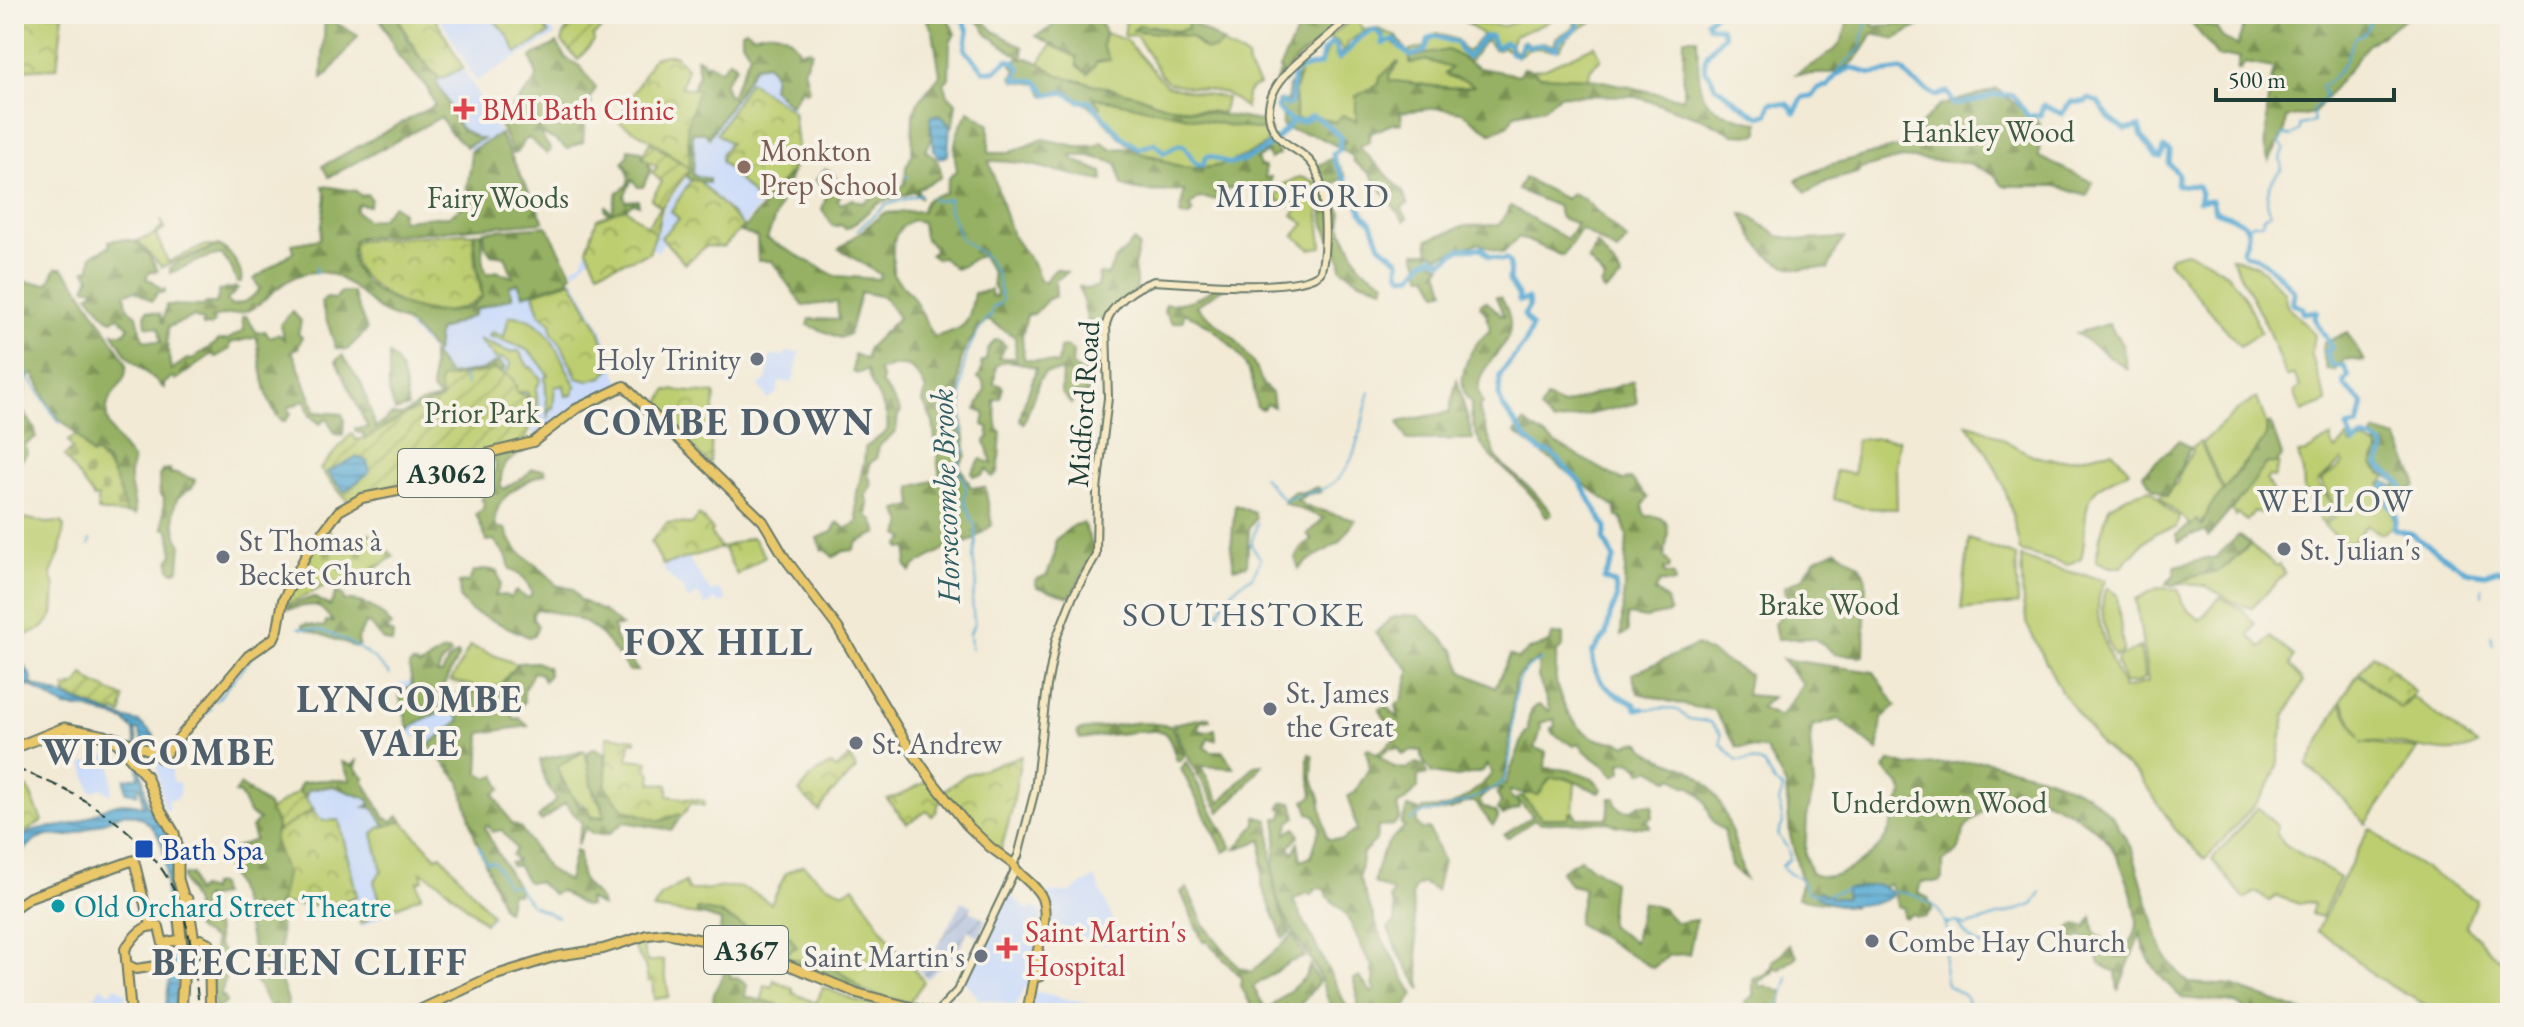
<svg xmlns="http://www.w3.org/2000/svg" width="2524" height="1027" font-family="'EB Garamond',serif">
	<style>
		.built { fill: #cbdbf9 }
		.industrial { fill: url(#industrial-furrows) }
		.grass { fill: #bdce71; stroke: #6e8652; stroke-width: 2 }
		.forest { fill: url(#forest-firs); stroke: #5a774c; stroke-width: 2; fill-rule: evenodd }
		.cemetery { fill: url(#cemetery-stones); stroke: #6e8652; stroke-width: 2 }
		.park { fill: url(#park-crowns); stroke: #6e8652; stroke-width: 2 }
		.garden { fill: url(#garden-furrows); stroke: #6e8652; stroke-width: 2 }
		.water { fill: url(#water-rules); stroke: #3c7484; stroke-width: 2 }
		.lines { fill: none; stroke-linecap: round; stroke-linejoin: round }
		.stream { stroke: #59aad4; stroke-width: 2 }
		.river { stroke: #59aad4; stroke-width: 5 }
		.secondary-casing { stroke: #697a6c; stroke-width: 10 }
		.primary-casing { stroke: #697a6c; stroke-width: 12 }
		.highway-casing { stroke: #697a6c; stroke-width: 13 }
		.secondary { stroke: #f7e9c3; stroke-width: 6 }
		.primary { stroke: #eac769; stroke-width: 8 }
		.highway { stroke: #eac769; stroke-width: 9 }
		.rail { stroke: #1f3d34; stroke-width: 2; stroke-dasharray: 12 6; stroke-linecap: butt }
		.health-dot { fill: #e0444e; stroke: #f7f3e8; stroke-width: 3 }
		.education-dot { fill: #8d6e63; stroke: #f7f3e8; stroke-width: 3 }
		.worship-dot { fill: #6b7280; stroke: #f7f3e8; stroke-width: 3 }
		.transit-dot { fill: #1a4fb4; stroke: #f7f3e8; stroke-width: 3 }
		.culture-dot { fill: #0f9aa8; stroke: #f7f3e8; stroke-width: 3 }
		.labels { text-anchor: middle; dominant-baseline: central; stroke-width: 8; stroke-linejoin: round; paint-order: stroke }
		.shield { fill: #f7f3e8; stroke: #60746a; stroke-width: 2 }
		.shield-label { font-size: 28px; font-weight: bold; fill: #1f3d34 }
		.health-label { font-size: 30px; fill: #be3a42; stroke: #f7f3e8; text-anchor: start }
		.park-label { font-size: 30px; fill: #3f5a40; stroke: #f7f3e8 }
		.education-label { font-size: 30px; fill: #785e54; stroke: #f7f3e8; text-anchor: start }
		.worship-label { font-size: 30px; fill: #5b616d; stroke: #f7f3e8; text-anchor: start }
		.street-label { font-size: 30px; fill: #1f3d34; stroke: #f7f3e8 }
		.transit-label { font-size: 30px; fill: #164399; stroke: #f7f3e8; text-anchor: start }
		.culture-label { font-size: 30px; fill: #0d838f; stroke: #f7f3e8; text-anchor: start }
		.water-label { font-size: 32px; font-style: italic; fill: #305e64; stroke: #f7f3e8 }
		.quarter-label { font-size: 34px; letter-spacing: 2px; fill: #4f5f6c; stroke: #f7f3e8 }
		.district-label { font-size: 38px; font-weight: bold; letter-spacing: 2px; fill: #4f5f6c; stroke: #f7f3e8 }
	</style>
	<defs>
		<pattern id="industrial-furrows" width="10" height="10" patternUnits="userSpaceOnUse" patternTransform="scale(2)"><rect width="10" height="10" fill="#b7c5de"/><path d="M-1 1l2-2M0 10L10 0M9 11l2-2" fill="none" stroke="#94a1b5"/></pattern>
		<pattern id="forest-firs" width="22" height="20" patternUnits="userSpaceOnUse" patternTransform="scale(2)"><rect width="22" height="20" fill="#96b163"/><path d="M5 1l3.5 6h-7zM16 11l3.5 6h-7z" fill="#7a9152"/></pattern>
		<pattern id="cemetery-stones" width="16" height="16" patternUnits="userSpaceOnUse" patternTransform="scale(2)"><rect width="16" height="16" fill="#bdce71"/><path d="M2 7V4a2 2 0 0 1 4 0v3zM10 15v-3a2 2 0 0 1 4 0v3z" fill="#99a85e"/></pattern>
		<pattern id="park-crowns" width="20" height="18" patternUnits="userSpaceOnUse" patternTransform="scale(2)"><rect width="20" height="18" fill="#bdce71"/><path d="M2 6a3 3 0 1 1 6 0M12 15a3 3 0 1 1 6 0" fill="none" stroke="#99a85e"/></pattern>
		<pattern id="garden-furrows" width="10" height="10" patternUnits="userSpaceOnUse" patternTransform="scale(2)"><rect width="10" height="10" fill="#bdce71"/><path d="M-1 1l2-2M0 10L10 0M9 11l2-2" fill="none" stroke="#99a85e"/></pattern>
		<pattern id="water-rules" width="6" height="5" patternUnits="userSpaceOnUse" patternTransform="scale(2)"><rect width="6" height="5" fill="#59aad4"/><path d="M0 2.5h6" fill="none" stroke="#498cad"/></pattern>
	</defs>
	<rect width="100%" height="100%" fill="#f7f3e8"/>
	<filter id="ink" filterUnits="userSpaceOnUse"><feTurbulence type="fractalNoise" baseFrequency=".0125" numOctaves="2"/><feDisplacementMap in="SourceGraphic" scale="16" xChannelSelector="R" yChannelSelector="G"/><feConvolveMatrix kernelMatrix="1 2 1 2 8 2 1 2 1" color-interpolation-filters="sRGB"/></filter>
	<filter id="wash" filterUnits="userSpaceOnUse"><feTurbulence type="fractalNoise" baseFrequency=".006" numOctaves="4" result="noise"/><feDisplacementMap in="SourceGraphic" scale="32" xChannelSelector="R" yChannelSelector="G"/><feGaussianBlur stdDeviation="1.8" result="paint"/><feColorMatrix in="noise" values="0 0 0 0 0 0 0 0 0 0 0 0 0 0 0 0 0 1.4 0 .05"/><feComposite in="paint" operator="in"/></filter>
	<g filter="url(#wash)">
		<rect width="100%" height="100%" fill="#f2ead5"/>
		<g class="built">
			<path d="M537,14l19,21 -80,46 -38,-66z"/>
			<path d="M760,63l6,1 4,5 25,43 3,35 -3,19 -71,81 -18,-1 -21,18 -21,-22 -6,10 -7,-5 -2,6 -9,4 -42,14 -7,-14 -16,15 -3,-5 10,-5 18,-43 9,-7 7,1 9,-6 27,24 6,1 7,-26 28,-37 -2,-35 13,1 5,3 46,-73z"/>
			<path d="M463,68l37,66 -30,17 -39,-66z"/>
			<path d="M574,279l28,50 19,58 -75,44 -5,-1 -6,8 -26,-63 -8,-3 -60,7 -8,-27 -26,-25 105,-29 -3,-12 9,-3 5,12z"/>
			<path d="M786,352h14l-7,31 -14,-2 -2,12 -9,6 -9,-14 8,-6 3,-23 15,-1z"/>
			<path d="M688,558l23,34 8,-3 8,11 -8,4 -3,-5 -10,7 -8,-12 -9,6 -5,-6 2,-2 -22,-21 -1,-5z"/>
			<path d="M414,680l9,26 47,-7 -1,18 -41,27 -19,-11 -12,-49z"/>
			<path d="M96,754l16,3v38l-12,-7 -7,4 -3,-2 -7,-28h10z"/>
			<path d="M167,755l1,4h4v19l2,5 5,-1 1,11 -3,6 -9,1 1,9 -5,1 -8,-47z"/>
			<path d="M329,787l37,10 20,28 16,-4 34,36 5,-2 53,62 -7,7 -48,-42 -18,-10 2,8 -6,2 4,14 -60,31 -14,-26 10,-5 -17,-76 -17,1 -8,-5 -3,-5 2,-2 -9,-11 4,-8z"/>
			<path d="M1095,877l26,62 -17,6 -41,-10 -21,-2 4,-40 25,-1z"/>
			<path d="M1006,891l22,19 4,-4 10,7 -12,76 -5,-2 -10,22 -12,-6 -24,-4 -15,-18z"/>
			<path d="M116,986l10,8 -1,6 3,13h-38l3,-14 8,-12 9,6z"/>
			<path d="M1034,991l54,13 -2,9h-56z"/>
		</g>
		<path class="industrial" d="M962,901l10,5 -2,5 16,9 -7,17 -11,-7 -9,21v7l-10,-1 -22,22 -8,-9 1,-3 13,-13z"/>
		<g class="grass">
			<path d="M488,14h48l13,20 -32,19 -10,-19z"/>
			<path d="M1113,14h56l20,5v9l-14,3 -23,-6 -13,7 13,-2 39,7 10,10 14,2 8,-6 4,5 20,9 1,10 11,18c-13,5 -13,9 -13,23l-21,-15 -56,-10 -7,-7 -26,-41 -12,1 2,-15 -13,-4z"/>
			<path d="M1531,14h29l-14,9 -32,13 -3,6 2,8 4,1 4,-9 5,-1 4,4 14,-3 10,4 2,-8 18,-11 2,-13h12l2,3 17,-3c-16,10 -39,15 -47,35 -16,5 -24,-9 -43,8l-14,-10 -4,3 -5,-1 -8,-10 -17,23 -21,-12 -38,8 1,4 15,-2 26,8 -7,6c9,7 21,4 30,12 -29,5 -56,-4 -86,-5v-6l10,-11 -19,20 -24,37 -21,1 -24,-7 -8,5 -7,-1 -2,-26 5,-22 23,-7 8,-19h4l2,12 30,-23 -2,-3 -15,11 -6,10 -6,-11 -10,-2 29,-22 8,13 12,-2 21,9 -3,6 16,13 -1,-5 17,-4 1,-8 10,-6 20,7 8,12 6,-3 12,-14 -17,-12 39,3z"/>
			<path d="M1105,33l21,7 41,46 59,12 -3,15 -61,-8 -26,-10 -76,-19 -20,-13 11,-18 27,13 24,-12z"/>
			<path d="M1595,45l6,13 -11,12 -1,8 -50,-2 -7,-6 14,-2z"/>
			<path d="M1092,97l174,34 2,12c-30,18 -63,34 -99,20 -4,-2 -7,-5 -11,-6 -5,-2 -14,-1 -18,-4 -17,-10 -32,-28 -45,-43l5,-2z"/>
			<path d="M1300,177l16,5 6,65 -12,2 -16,-14 11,-11 -12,-9 7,-8 -7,-4 -5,3 -13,-7 9,-15z"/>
			<path d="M161,220l4,9 -9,6 12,27 38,-17 8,2 -52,20 -25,-26 14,-5 11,-8z"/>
			<path d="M2186,252c49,17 55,37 75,80l-21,14 -72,-85 3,-5z"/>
			<path d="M2231,257l25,8 10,8 18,19 3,14 26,26 2,4 -4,18 16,48 -25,10 -8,-20 6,-5 -6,-13 -8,3 -20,-52z"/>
			<path d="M509,316c41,-1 49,41 67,70l-4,9 -6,1 -2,-11 -9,2 -2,21h-3l-2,11 -3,-42 3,-2c-19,-31 -25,-27 -59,-39l3,-4 12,5z"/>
			<path d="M478,339l31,13 10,-1 10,17 2,-1 10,12 -5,10 3,32 -5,-2v-9l-7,-18h-11v-6l-10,-12 5,-11 -7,-4 -9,-1z"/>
			<path d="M2257,398l9,25 1,14 -7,13 -18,15 -18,25 -22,-47 37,-34z"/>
			<path d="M1967,424c29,5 54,32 82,35 23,3 41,-5 63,-8l16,17 1,3c-10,6 -25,10 -33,19 -16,17 -8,48 -15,68l-14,7 -47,-14c-9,-51 -20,-86 -53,-127z"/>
			<path d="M2331,437v6l5,7 11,-12 4,7 14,-4 13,7 1,5 -6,8 1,6 12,9 -5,19c9,10 14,18 12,32l-11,7 -15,-9 -15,17 -9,3 -19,-20 12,-9 -4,-14 -11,-20c6,-8 16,-11 22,-19l-1,-3 -25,23 12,17 4,14 -10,9 -3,-2 -16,-31 -1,-18 -5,-18 7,-1z"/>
			<path d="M1880,438l19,2 -3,27 1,42 -34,-1 -29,-9 1,-28 19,3 2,-34z"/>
			<path d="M2200,442l23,50 -22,32 -12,1c-7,-13 -22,-15 -29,-28l17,-14 3,-12 12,-19 -1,-4z"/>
			<path d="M2269,461l10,3 -5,14 -5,-1 -3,3 12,20 -14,15 -10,-4 -7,10 -9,-8 -2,3 -6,-8z"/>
			<path d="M2150,489c11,7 10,18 29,28l-3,11 -21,5 -25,23 -8,11h-12l-14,-6 4,-24 9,-30 18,-11z"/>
			<path d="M14,516l33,7 15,-1 2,5 -4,25 -9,22 4,13 -2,28 -10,13 -29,12z"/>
			<path d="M1969,539l47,17 2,48 -57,6z"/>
			<path d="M2250,545l26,21 3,-2 6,10 -34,34 -17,-6 -28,-16 -29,-3 1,-3 50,-15z"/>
			<path d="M2021,557l32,11 53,12c-21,30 5,80 18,109l24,-7 -12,-83 21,-11 21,1 5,16 17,15 20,-23 22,12 13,15 -6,12 12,11 9,-10 24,19 -4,9 13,17 -18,34 -8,51 -6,14 -11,18 -53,59 -3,1 -26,-26 -38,-56 -39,-32 -40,-54 -33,-64 -5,-23z"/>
			<path d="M2108,588l9,7 6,52v5l-8,5c-9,-13 -19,-57 -7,-69z"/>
			<path d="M470,646l47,18 -17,21 -14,4 -35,-8z"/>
			<path d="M2140,647l5,31 -6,4 -15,2 -7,-22 2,-5z"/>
			<path d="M2358,674l43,35 12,-12 64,48c-25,14 -57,1 -83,-2 -11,-2 -22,-1 -33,-1l57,7 -52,75 -37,-40 -22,-18 33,-63 20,35 -19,-38z"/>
			<path d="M585,751l9,45 8,9 2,11 -13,1 -3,-9c-19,-10 -22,-22 -31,-41z"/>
			<path d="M1561,777l14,5 -2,30 -4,1 1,5h-28l-20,-22 7,-3 9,2 12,-17z"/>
			<path d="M2258,807l20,20 -2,6 9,11 55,34 -19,39 -10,-3 3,-10 -6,-2 -9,2 -22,-8 -8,5 -14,-9 -10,7 -33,-39z"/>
			<path d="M402,821l34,36 5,-2 51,60 -7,8 -46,-41 -18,-10 2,8 -6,2 4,14 -33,15 -6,-1 -21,14 -4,-6 23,-16 -22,14 -3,-5 24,-14 -5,-15 8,-12 -9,-36 6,-6z"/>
			<path d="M2371,828l28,25 77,47 -10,26 32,33 9,-11 3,3v62h-69l-65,-35 -38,-34 -21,-13 51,-101z"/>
			<path d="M803,865l22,19 19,8 10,-6 41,62 29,33 -15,22 -45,-11 -145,-52 3,-22 -69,-9 9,-14 23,-13 3,8c38,1 47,-14 83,14l15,-31z"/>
			<path d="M774,980l19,9v4l23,10 7,-16 36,15 37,8 -1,3h-107l-12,-7 -15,-3 4,-18 7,2z"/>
		</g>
		<g class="forest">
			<path d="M378,14h18l10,22 13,21 20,21 -3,3 13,24 -1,4 14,21c8,2 11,8 20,9l-16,8 -17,-16 -8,-14 -112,60 -7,-11 113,-61 -9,-19 -27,-29z"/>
			<path d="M923,14h23l9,20 -5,8 -1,36 -5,5 4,12 8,8 -3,22 -1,2 -12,-13 -5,1 -5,10 2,14 -7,12c9,3 17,15 16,26l-24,12 4,9 -8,-7c-11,8 -26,7 -37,14 -11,8 -18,19 -31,24l-2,-3 -5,-1 -1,2 -5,-2 -10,-16 6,-18 -12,-11 9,-11 7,3 6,9 -3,9 5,6 -2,5 2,3 13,-5 9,4 19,-11 4,4 20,-12 1,-17 6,-12 1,-41 5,-12 22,-27 -7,-44z"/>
			<path d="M966,14h11l17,17 29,16v12l4,-1 13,5 20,13 76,19 26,10 104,17 5,9 -40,-5 -138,-29 8,10 -6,3c-6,-5 -23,-14 -31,-16 -7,-1 -12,3 -20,1l-5,-11 -25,-3 -2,-4 4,-7 -5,-7 10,-5 -33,-23 -7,-11z"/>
			<path d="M1061,14l18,3 3,-3h15l8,19 -3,13 8,14 -13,2 -9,12 -11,-9v-8l-41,-21 13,-7z"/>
			<path d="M1187,14l8,10 28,19 -8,6 -9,1 -15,-13 -58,-7 7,-5 35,6 13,-2z"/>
			<path d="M1308,14h46l-59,47 -20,22 6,-13 -2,-1c9,-18 17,-37 29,-55z"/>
			<path d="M1848,14h24l1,12 51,-3 -29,16 -23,-5c-19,40 -35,41 -76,40 30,-19 50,-21 52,-60z"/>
			<path d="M2185,14h8l10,10 14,5 5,8 15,9 11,-32h163l-42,30 -55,69 -28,5 -2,15 -15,28c-9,-23 -1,-20 -2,-39 -1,-19 3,-35 7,-54l-29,-5 -5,7h-3l3,-13h-22z"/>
			<path d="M325,16l33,20 -29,37 -7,5z"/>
			<path d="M746,29l7,6c20,-7 36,-4 47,16l10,-2 2,2 -8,17 5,22 -3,2 -4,-4 -12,18 -18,-18 2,-14 -7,-10 -12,2 -46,72 -4,-5h-13l2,19 -1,23 16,4v4l-20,-4 -3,-4 3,-3 -2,-11 3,-17 -4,-17 9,-46 4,-7 -3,-16 7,3 2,8 2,-6 14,7 8,-10 6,3 1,4 -12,16 3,10 4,3 19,-42 -8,-13v-10z"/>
			<path d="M1397,37l14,20 37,-7 31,18 40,7 4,-7 9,2 7,6 50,2 94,21 1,-61h13c3,61 -2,71 62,85v9l-4,3 -22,-1 -27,-14 -72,-24 -74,-1 -16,13 -29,6 -6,11 -18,8 -29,-21 -24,-4 -37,4 1,11 -10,1 -21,9 -2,8 -10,6 43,43 6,14 -7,4 6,10 -3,3 -34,-47 -16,-12 -2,-6 -11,-7 5,-10 -9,7 -22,-11 -30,-6 -3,-4 1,-8 -7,-10 2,-7 10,1 1,-15 10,-9 -5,16 2,26 7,1 8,-5 24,7 8,-7 13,6v-25l23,-12 1,-7 17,-15 2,1 -10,12 1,6c28,1 56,11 84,5 -7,-8 -20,-5 -29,-12l6,-6 -25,-8 -16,3v-6l-16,-14z"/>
			<path d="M557,43l9,15 15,9 15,21 -7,12 3,3 -6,6 -3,33 -16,7 -10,-8 -18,-9 12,18 -4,4 -18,-16 -6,3 -5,11 -5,2 -14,-31 37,-42 1,-5 -6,-19z"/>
			<path d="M1997,89l43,35 -1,33 53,25 -5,14 -31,-10h-53l-9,-12 -28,-11 -65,-5 -41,11 -2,4 -30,8 -22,12 -10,-13 33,-15 76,-20 10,2 6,-23 18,-18z"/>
			<path d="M969,111l20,13v29h20l34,-14 33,7h19l7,-4 9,7 25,-1 3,5c11,2 20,6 30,10 38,14 73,-2 104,-23l6,14 -9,5 -3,-7 -10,7 3,7 5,1v11l6,-1v4l-6,5 -39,3 -1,8 14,1 -4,3 -36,-3 -9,8 3,6 -5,5 -8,-2 4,-24c-20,0 -44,3 -62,-6l-5,-22 -28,-7h-19l6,5 26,11 1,9c-41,-6 -71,-21 -114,-20l22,72 25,35 3,11 5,3 12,-13 11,3 -12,9 1,15 -8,3 -14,15 -7,1 -5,21 2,23 34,5 2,-16 7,-1 6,4 -1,15 22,14 -7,15 -12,-2 -4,11 -10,-12 1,-21 -17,2 -5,6 -16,44 -4,-3c2,-19 13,-34 16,-52l-20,-6 -1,-25 -27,-17 -4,3c-6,8 -14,17 -19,26 -14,28 1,76 1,107l-7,9 12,22h14l7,38 -21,16 -21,5 -36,20 -3,6 -5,-6 2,-18 -7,1 -2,-4 7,-6 -7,-4 4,-12 -6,-13 16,-4 -2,-19 29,-8 -7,-57 -10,-20 3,-12c-12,-27 -21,-28 -48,-19l4,6v8l8,9 11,18 -3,3 -2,16 -17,15 -3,13 -6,4 -2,12 4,9 -7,13 3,3v17l5,3 5,13 -20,9 -5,8 -9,1 -11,6 -7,-7h-4l-5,-12 15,-6 6,-10 8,7 12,-7c-7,-33 8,-47 7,-74l22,-17c4,-24 -16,-38 -20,-61l-10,4 -4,-2 1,-18 13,6v-11l31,-31 -14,-21 -23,-5 -12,42 -9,4 -32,-13 2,-6 29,1 -2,-18 -34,4 -31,-45h-14l-1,-24 -16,-5 51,-60 -25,67 68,37 44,3 2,-4 -42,-26 45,-36 38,-2c3,-14 10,-15 23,-18l4,-15 8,-8c-6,-24 -1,-39 12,-59zM912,220l10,2 2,15 11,12 -5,6 7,4 5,-2 13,12c12,-3 15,-12 27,-13l10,16 1,13 4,8 -1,4 -5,-1v-6l-17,3c-6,34 -7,34 -40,44l-21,-40 -20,-22c1,-26 -6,-41 19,-55z"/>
			<path d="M500,134l44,88 -187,16c-33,48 93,102 126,58l-6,-33 -3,-30 8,-1 1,32 4,10 9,-3 17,6 -8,-21 -14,-2 -6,-9 -1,-14 63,-5 25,48 -4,3 2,3 -47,15 -5,-12 -9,3 4,11 -37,12 -2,6 -36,16 -2,22c-10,-10 -20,-23 -31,-31 -7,-5 -16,-5 -23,-10 -27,-21 -47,-51 -85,-36 -18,7 -30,23 -45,33 -14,8 -29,3 -41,10l3,3 -3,4h-8l-1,-6 -9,-3 -25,10 -1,16 4,27 16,-11 6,1c6,-9 17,-10 26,-20h8l17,-10 -2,-13 4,-1 11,17 8,-2 4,6 9,-3 6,5 -4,-14 12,-14 9,10 -3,13 4,3 -4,11 -6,2 24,62 26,2 2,6 -1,15 -8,-1 -8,-16 -7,6 -10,-8 -5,-16 -17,8 3,6 -7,8c-20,-12 -24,-63 -27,-85l-27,6v6l-14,8 -4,-3 -36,26 -4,-3 -8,7v4l-37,-32 -14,-23h11l5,-6 -11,-11 -6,4 -6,-3 -17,-22 7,-6 -11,-2 5,-10 -5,-7 5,-1 2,-14 18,-9 -1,-5c29,-6 35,5 49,30l-9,1 -3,7 7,2 7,8h5v4l-7,-1 -6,9 -17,-10 -10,2 2,14 10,8 6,25 18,2 -2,-14 -13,-2 -1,-11 2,-4 13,3 3,9 3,-18 37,1 3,-3h10l4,-13 10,-2 2,2 2,-3 4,2 -11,11 3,5c14,0 22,-7 30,-16l-6,-10 40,-28 -2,-7 28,-5 6,-42 -3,-11 33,5 5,5 6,-2 4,6 -2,6 -10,-2 -4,6 11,10 14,-1 13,-14 9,7 -1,8 48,-4 15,-11 7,-42 -1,-12z"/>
			<path d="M628,149l13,2 2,7 7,4 -2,3 3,4 -8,18h-5l-6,-8 -8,17 2,5 12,-1 1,5 -6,-2 -16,12 -8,-1 -4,-4 1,-4 6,7 5,-21c16,-6 13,-18 6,-30l5,-7z"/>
			<path d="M1331,159h4l11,18 -12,6 3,21 5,9 -2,12 3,7 18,35 24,15 -1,6 -24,-7 -19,-13v-7l-17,-36 -7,-59z"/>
			<path d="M1524,178l42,21 6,-5 12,5 43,41 -10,12 -36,-23 -18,27 -44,-19 -16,16 -25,-10 -38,13 -11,-4 2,8 11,5 -3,5 6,20 -7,3 -10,-18h-6l-7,-23h14l-2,-12 38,-14 34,-1 12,-19 56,33 10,-15 -16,-6 -4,-12 -39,-16z"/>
			<path d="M1742,214l6,1 30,21 27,4 40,-2 -7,9 -10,22c-10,-3 -17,0 -27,0 -33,-3 -48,-28 -59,-55z"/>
			<path d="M1134,241l5,6 -5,19 3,23c-31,26 -29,31 -31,69l-15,-24 -12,-48 8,3 10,-2 2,-13 9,1 6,-14z"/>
			<path d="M1597,244l21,27 3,7 -16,14 -4,-6 4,-7 -17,-19z"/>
			<path d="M218,245c12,5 26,25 23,38h-4l-5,-14 -10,-14c-11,-2 -39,13 -52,18v-5l7,-4 2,-4 15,-3z"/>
			<path d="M56,268h6l16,18 48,76c2,16 -6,22 -15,35 -14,22 8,46 22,63 -8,25 2,31 2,55l-9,-2 -15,-43 -5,-9 -10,-7h-5l-14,-19 -25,-23 -18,-38 -8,5 -4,30 13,20 1,8 -11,8 2,8 -13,17v-12l4,-3 -4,-18v-156l34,3z"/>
			<path d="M1215,286l10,1 -29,19 40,34 21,29 6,16 9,8 2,14 -6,-3 -6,5 -5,-2c-3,-7 -2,-16 -4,-24 -8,-30 -41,-60 -69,-70l-1,8 -11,2 -8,-12 2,-7c19,0 36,-5 49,-18z"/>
			<path d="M341,292h11l15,38 -20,20 -11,-2 -15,-45 5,-5 9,1z"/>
			<path d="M1496,297h5c5,10 10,19 9,31 -1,25 -45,42 -27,75l-4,4 3,13 14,36 7,9 29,25 20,23 -2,3 -4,1c-22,-46 -79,-57 -75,-115 -15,-13 -7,-38 2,-53 4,-8 12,-13 17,-19l-3,-15 -7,-9 1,-3 5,-2 15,14 3,1z"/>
			<path d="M2109,324l13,20 5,25 -51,-36z"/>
			<path d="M2347,332l17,29 -18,-2 -12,12 -7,-1 -5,-19 2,-8z"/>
			<path d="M995,340h4l7,6 -8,12h15l2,4 -10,-1 -9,5 -2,18 7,1 2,3 -3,10 -6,2v3l4,27 3,2 -3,41 -6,4 -5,-8 -5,6 -9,1 -1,-4 9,-13 11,5 -7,-23 4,-4 -1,-10 -5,-2 2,-12 -9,-3 9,-20 -3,-10 -4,-2 4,-8 -1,-8 5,-2 2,-11z"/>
			<path d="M432,353l17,22 34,-5 15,-9 7,7 -6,7 -114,79 -33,-14 12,-1 -1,-6 -7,-1 -1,-4h13l-32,-67 6,-6 20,30 14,43 15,-13h12l16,-11 21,-5 -8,-9z"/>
			<path d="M389,355c15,9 16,36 19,52l-13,4 -6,-19z"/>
			<path d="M1457,380l16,59 -66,1 -9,-18 51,-10z"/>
			<path d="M1633,381l4,22 -83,20 -14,-13 6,-12 17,7z"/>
			<path d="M1524,422l31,21 59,33 8,4 9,-1 17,19c-6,6 -7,11 -2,18 31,-2 21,21 18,41l6,7 -1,5h-5v4l10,2 1,8 -15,-1 -5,9 12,9 3,13 -24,5 -19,-3 1,17 -7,4 6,-100 -5,-17 -5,-3 -2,-9 -100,-74z"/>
			<path d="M2271,423l11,33 -6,8 -9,-1 -21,29 -38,45 -3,-5 -14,3 -12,7 -3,-7 21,-15 5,6 7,-18 56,-69 3,-15z"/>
			<path d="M2376,432l21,6 18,40 1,8 -18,11 -11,-7 3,10 -5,2 -6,-8 4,-5 -3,-5 4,-3 11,6 2,-3 -2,-3 -14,-8 -9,-9 8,-12 -8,-16z"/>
			<path d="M2179,440l11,8 -23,48 -14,-8 -10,-14z"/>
			<path d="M531,446c-18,15 -32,13 -30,41l4,2c9,-10 17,-6 27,-20h11l3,4c-23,9 -56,25 -50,54l10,2c8,30 37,35 50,56l17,4 7,11 23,11 18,15h-8l3,14 22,31h-9c-33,-46 -36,-52 -92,-62l-4,4v6l5,7 -4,9 -5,2 -58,-26 -11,-12 -1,-16 10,-1 4,-10 14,-3 10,2 4,13 -6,12 10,-1 5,3 6,-7 11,7 3,-1 2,-5 -8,-14 -14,-9c-4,-20 -6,-14 -16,-29l-7,1 -11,-27 7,-5 1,-7 -3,-3 8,-9v-8l-9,-7 9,-4 4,3 2,-2 1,-8 -6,-6 2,-4z"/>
			<path d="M170,469l1,5 5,-1 19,7c-2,13 -11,9 -17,18 -7,9 -4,36 3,45l-2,26 -5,3 -4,-3 -1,-8 4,-7 -4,-24 -6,-2 1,-31 -4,-2 -1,-19 4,-6z"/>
			<path d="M1318,487l3,5 -13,2 -11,6 8,6 50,14 -15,22 -34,20 -7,7 -4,-11 6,-10 11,-8 -5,-6 17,-16 -40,-15v-3l11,-9 5,2z"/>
			<path d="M1235,505l19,8 2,5 -7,10 -2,37 -13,3 -3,-20z"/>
			<path d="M1083,523l12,28 -25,46 -33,-10 -2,-7 12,-5 8,-22v-13l19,-15z"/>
			<path d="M2239,535l11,9 -22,21 -9,6 -28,6 -16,8 -9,-1 8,-9 1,-9 41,-9z"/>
			<path d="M1837,550l24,16 5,14 -2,76 -29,-2 -21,-16 -37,1 -3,-16 15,-14 -5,-22 19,-9 12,-19z"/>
			<path d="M336,592l7,3 1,6c18,-2 39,10 47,25l-5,3 7,5 -1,9 -9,-3 -13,-16 -5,-1 -7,16 1,6 -4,2 -52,-19 -1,-3c8,-2 15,3 23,1l1,-5 7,1c-19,-26 -19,-15 -46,-13v-2l26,-10 17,9z"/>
			<path d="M1405,615l14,1 36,35 8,21 32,16 15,-33 8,4 11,-9 21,-7 2,-8 11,-1v12l-7,7c1,11 -2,23 1,33 8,29 29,60 61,55l8,4 8,-3 7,1c9,16 33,18 50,28 37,23 42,70 54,108l-14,-13 -7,-36c-15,-6 -14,-19 -20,-30 -3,-6 -10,-10 -14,-14h-6l-10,-9 -5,3 -19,-11 -9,3 -1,-5 3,-2 -5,2 -8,-6 -9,2 1,9 -8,4c-10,-15 -25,-17 -35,-32l-5,2 -22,-13 -1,-5 4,-1 -1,-8 -14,4 1,7 -6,18 11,4 -1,16c21,1 46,3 57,21l-2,4 -34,-15h-16l-12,17 -28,-4v5l8,6 1,6 -16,7 -6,-6 4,-6 -4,-9 5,-5c-10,-1 -17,4 -23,11l3,6 13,6 3,6 -5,8 -18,-24h-8l-16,8 -29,3 1,-4c7,-1 14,0 20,-1 13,-1 42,-24 49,-35l-5,-9 -4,7 -25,6 -26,-4 -10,-14 -1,-8 -9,-1 -9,5 -4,-6 -11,-1 -7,8 -4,-2 20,-17 -18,-28 8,-3 12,13 -3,-14 6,-5 8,-30 -35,-37 16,-15zM1538,659v18l12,33 -1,1 -10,-6c-11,4 -11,16 -11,26l-3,2 -20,52 -3,-2 4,-11 9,-91 3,-6z"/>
			<path d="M1697,645l52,30 -3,20 26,2 -12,11 20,9 23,-33 -21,-25 92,13 22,34 -14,12 -4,33 -39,-32 -27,8 -2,14 4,45 -7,31 -2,38 6,18c22,13 64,-16 75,-36 7,-13 11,-29 17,-43l-4,-10 -15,-15 6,-8 18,5 77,-5 64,17 38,16 26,23 19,33 27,90 7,18 16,19 7,6 44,3 73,27h-53l-18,-10 -53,-5c-17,-15 -43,-44 -41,-67l-23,60 -2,-19 -16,-8 -9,-26 -11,-1 -17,5 -6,-9 12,1 3,-8 5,-2 9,3 6,-10 3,16 19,13 2,11h6c5,-9 15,-22 15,-33 0,-22 -17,-69 -32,-86 -20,-20 -70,-51 -99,-41 -13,5 -40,25 -44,38 -2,6 0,11 -5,17 -3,4 -10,5 -14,10v17l-4,3h-18l-3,11 10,5 4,11 -7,8h-9l-4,-3 -6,4 -3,-2v-8l-6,-2 -3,-15 -5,-7 -13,8 -11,-4 -12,19 -56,-9 5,-16 -12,-47 -4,-49 -20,-37 -29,-2 -23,-37c-25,-2 -51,-11 -76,-17l-6,-19z"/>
			<path d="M449,651l2,3 -9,8 -5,12h5l6,-13 10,-8 1,2 -15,30 -16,16 2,2 30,-10 16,-1 24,-6 18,-23 18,-1 11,5 2,8 -5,6 -3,-7 -8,-2c-5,15 -11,11 -9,30l-4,5 -11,-1 5,13 5,-1 9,8 -47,7 -2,40 9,5 8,-2 5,13 -7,5 18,30 9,4 26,40 21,13 7,-31 4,3c1,11 0,24 7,32 7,8 13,10 16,21l-14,-7 1,7h-5l-24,-15 -7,3 -15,-12h-11l-9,-16h-7l-1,-3 7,-2 -5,-6 4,-6 -14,-19 -10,2 -4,-7 -3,1c1,9 27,52 34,64l-1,4 -7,-1 -4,18 -4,-2 -29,-75 -14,-52 -31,-37 31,-25 -7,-9c-14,0 -37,10 -44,19l-10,-36 13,-9 -3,-19 4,-3 7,3 21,-14z"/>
			<path d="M1209,717l1,3 -10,2 -1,8 7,2 9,-3 1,11 -8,-2 -3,9 6,4h11l12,17 -33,-2 19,37 35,-38 8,-1 -18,23 -25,25 -34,-58 -13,-30z"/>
			<path d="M1140,722l31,4 13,29 -3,6h-4c-3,-8 -6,-25 -14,-29 -11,-4 -68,5 -83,7l-3,-7 4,-2z"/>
			<path d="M594,748l11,5 1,35 18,22 37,11 18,-7 2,2 -9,14 -48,-8 -15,12h-17l-6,-7 -9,18 5,-22 -17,-20 -23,18 -4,-3 18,-18 -11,-19 -5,-21 44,-10 -27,17 5,14 17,25 9,2 3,10 13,-1 -1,-11 -12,-21 -4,-32z"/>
			<path d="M1368,748l26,19 12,2 10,-6 8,2 3,9 -9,2v12l-12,12 -9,5 3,14 -7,6 -15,2 -2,13 -13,13 -4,24 22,60 33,58 -13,18h-44v-22l-4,-12 6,-2 13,16 3,-2 -3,-6 3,-8 -3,-5 1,-5c-13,-17 -18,-43 -32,-58 -7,-7 -13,-9 -17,-20l-7,-1 -6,7 -5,-2 -13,7 57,113h-17c-4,-10 -7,-20 -11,-30 -12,-34 -45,-63 -48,-102 -2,-22 6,-41 2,-63h6l2,-9 -4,-1 3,-6h9l4,15 -6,5 -4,12 10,-6 3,8 -10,11 4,6 5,-10 3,18 10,-4 9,-29 -5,-13 -6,-2 -4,-12 8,-5c-1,-15 -8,-28 -4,-42l4,2 -1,21 8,21 6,37 3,4 13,1 14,-10v-4l-8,-30 6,-3 16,-26 -4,-17z"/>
			<path d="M357,759l-1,10 8,8v5l21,36 7,3 7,-5 4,5 -17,5 -13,-18 -8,-1 6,-3 -3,-5 -35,-13 -25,4 -3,9 -7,-9 3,-7c18,-5 31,-2 49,-3l-8,-18 11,4z"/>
			<path d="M1186,762l46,86 -8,4 -43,-83z"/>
			<path d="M241,785l27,21 9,20 -3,15 5,10 13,-4 -10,57h-5l3,6 1,71 7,20 -3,12h-12l-15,-28 -10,-10 9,-4c-7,-36 -14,-78 -34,-109l3,-7h6l2,-7 21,-8 -4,-12 8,-8 -10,-7 -9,-19 -5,-1z"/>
			<path d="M1522,796l21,23 25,-1 2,-5 3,-1 4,6h31l2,-20h5l1,7 7,5 7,1 10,-7 13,1 -1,12 -8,4 5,1 1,5 -33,-1 -8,-4 -70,1 -3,-4 -29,19 -3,-3 29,-19 -16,-16v-3z"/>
			<path d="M1408,807l12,4 -4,12 6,7 7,-1 14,32 -7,30 -13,-8 -9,5 -2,9 9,92 -25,-40 -8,-21 7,-6 -1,-16 -4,-7 3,-7 -19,-9c4,-24 10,-41 31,-56l-4,-3z"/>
			<path d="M1256,816l12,4 2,7c3,40 -1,69 21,106l-8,5 -21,-52v-46l-26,9 20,-25z"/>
			<path d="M1580,859l33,22 -4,44 25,17 8,-40 21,7 13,14 20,-3 -7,34 -20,1 -16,13 -76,-45 7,-35 -14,-3 -9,-14z"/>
			<path d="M191,874l4,19 5,-5 10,3 1,-6 8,-1 2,11 -18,3 -1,13 -5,4 3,9 16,2 2,19 6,8 1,9 -4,4 6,7 -7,24 4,-1 2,7 -10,6 -4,-12 2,-57 -18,-11 -4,-19 4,-2 -13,-28v-4z"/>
			<path d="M1187,888l17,37 34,42 13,5 42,-37 12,22 -15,5 -37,25 14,24 37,-33 6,-12 9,16 -25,31h-39l-14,-27 1,-7 -35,-38 -4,1 -22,-50z"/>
			<path d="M697,909l22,4 51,27 8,11 7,-6v-10h4l8,12 -7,3 -3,7 17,5 7,-5 15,3 38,31 -14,-3 -1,-4 -6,2 -28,-21 -1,2 5,5 -102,-32 -1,-3 4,-2 1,-14 -24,-8z"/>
			<path d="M1789,944l8,12 -18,14 -5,-2 -2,5 -14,9 2,5 5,-1 18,6 -3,21h-33l-2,-12 8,-5v-18l13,-4 6,-7v-6l9,-6z"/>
			<path d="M725,971l5,1 1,7 6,-1 10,7 -2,12 32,7 8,6 -1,3h-25l-8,-3 1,3h-34c-11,-20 0,-24 7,-42z"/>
		</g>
		<g class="cemetery">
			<path d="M76,435l15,20 5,-1c18,14 24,38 30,60l-28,-3v-14l-4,1 -30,-42 9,-7 -5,-8z"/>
			<path d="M328,529l18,22 23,-18 25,23 -42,28c-30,-6 -39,13 -68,21l25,-54z"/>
		</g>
		<g class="park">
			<path d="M14,14h49l-6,54 -43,2z"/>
			<path d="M396,14h37l30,54 -23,11 -20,-22z"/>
			<path d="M665,55h10l12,14 -6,18 17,3 -11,36 3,43 -33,-25 -39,-23 35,-63z"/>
			<path d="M749,81l44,30 4,36 -2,19 -28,33 -9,2 -37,-40 1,-8 8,-10 -13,-9z"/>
			<path d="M691,180l8,1 44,45 -19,21 -18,-1 -21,18 -24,-27 18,-18 -8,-8z"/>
			<path d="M625,208l31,25 -7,20 -51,18 -11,-22 10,-30z"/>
			<path d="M463,233l10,1 2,31 7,31c-31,28 -81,14 -109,-11 -7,-6 -13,-10 -17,-19 -3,-7 -2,-16 -3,-25z"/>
			<path d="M572,281l26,46 14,41 -10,9 -14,4 -11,-3 -16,-34 -9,-10 -1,-11 -11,-9 -6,-21z"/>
			<path d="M667,390l48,4 -5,71 -67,-65 15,6z"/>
			<path d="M699,515l14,15 -3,3 11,15 -58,17 -12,-23 16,-19 25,1z"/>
			<path d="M752,537l13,19 -28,19 -14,-28z"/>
			<path d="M2373,655l13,8 29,29 -15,16 -41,-35z"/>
			<path d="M607,736l29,3v3h-6l-2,17 20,2 -1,8 5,5 -1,9 17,2v11l37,5 -1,5 -13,-3 -9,13 -3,-2 -19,7 -36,-12 -18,-21z"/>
			<path d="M1021,756l-9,54 -12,43 -38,-36 -19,-25 22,-17z"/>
			<path d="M850,757l6,12 -25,25 -12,17 -20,-19 17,-20 15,-7 5,4z"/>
			<path d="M929,780l12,17 -5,15 -4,4 -5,-5 -20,12 -20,-24 11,-3z"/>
			<path d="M14,784l14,4 14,33 -27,18z"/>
			<path d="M312,811l11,10 16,-1 18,76c-23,11 -51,10 -77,8l6,-30 -12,-34 2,-8z"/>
			<path d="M641,942l6,20 16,-2 6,37 -15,2 -2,-18h-4l-3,-15 -13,-21z"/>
		</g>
		<g class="garden">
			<path d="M580,14l26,11 -13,11 1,5 -16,19 -16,-18 3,-10z"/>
			<path d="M650,142l40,27 -28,38 -5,24 -2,2 -8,-7 14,-19 -10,-8 11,-17 -10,-9 5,-6 -15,-10z"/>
			<path d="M495,370c13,5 21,6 21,22l11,4 2,29 -3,17 -116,45 -61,16 -29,-34 29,-33 4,-2 3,6 11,-2 38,-23 37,-16 -3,-15 2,-5z"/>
			<path d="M83,674l9,8 32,16 -2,16 -8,-3 -2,3 -47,-19v-7l13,-4z"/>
			<path d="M299,791l15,18 -36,22 -2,-10 -7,-10z"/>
		</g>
		<g class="water">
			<path d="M933,115l9,2 8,9 -2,29 -9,4 -5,-9 -4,-31z"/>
			<path d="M356,457l11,4 3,11 -26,20 -17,-20z"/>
			<path d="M25,667l7,11 -1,6 92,34 16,4 15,13 -1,11 -10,-2 -4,-14h-4l12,74 15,18 10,31 8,104 -5,56h-10c2,-18 6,-37 5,-56 -1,-12 -5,-24 -5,-36 -1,-37 13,-99 -40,-108l-55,23 -23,-1 -11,4 -22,21v-15c22,-23 31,-14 58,-21 28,-8 36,-28 71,-18l-2,-19 -3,1 -1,6 -11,-2 -1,-13 14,-2 -5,-46 -9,-10 -36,-12 -24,-2 -34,-21 -17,3v-14z"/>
			<path d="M1878,885l13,6 1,4c-15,11 -49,13 -64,7 -5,-2 -8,-5 -12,-6l4,-5 12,7h14v-9z"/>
		</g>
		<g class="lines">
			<g class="stream">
				<path d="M1837,75v-4l24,-23 7,-34"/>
				<path d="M906,175l2,3"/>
				<path d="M894,176l4,6"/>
				<path d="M931,198l5,3 13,-2v11l12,29 25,18 10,15 6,28 -3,5h-5l-4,13 -2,-1c-38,50 -22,72 -27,126l4,8 -6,9v11l7,14 -2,15 11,27 1,15 -3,17 4,24 -5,16 2,25 -4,9 1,16"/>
				<path d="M2246,227l8,-4h8l1,-6 8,-4c-9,-15 -1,-34 11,-44l-2,-10 5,-11 -5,-4 3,-9 8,1 9,-6v-5l14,-3 -2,-13 10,-7 3,-7 -5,-9c20,-8 28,-30 34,-48l12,-6 5,-12 10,-6"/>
				<path d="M857,230l29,-25 35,-11"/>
				<path d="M316,267v7"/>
				<path d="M14,347l6,2 8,27 32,47"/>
				<path d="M463,375l3,10"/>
				<path d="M518,418l5,3"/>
				<path d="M1263,477l22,24c11,-7 23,-7 35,-11 39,-14 39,-65 50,-98"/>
				<path d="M89,545l1,-5"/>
				<path d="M2482,595v-7"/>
				<path d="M1216,619c7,-18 17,-34 36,-42l9,-18 -10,-14 6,-22"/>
				<path d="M298,628c7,1 13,1 20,2 24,6 56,25 72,45"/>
				<path d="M2491,635l2,10"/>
				<path d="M216,701l35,-43"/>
				<path d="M1643,709l22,-1 12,2 12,9 21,3 11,12v10l16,17 15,-1 12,4 10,19 9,6 -4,13 4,21 -5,11 10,15 2,10 -9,7 9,8 10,4 7,14 12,2"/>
				<path d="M186,736l25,-28"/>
				<path d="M1410,821c14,-12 20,-6 35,-12 18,-6 44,-16 58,-27 14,-31 5,-69 15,-100 3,-10 13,-18 23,-22"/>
				<path d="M478,845l8,17h8l13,23h9l14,19"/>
				<path d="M1892,892c14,0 24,3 36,10 35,22 9,54 19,83 12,9 28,10 17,28"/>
				<path d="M1828,894l17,-4"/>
				<path d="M532,905l25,12"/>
				<path d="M1946,924l11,-2 9,4 61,-19 7,-3 7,-12"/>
				<path d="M1959,924c14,26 29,23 55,27"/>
				<path d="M1777,1013l11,-35"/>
			</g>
			<g class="river">
				<path d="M949,14l15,7 4,10 -3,19 20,21h10l12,-11 8,2 5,7 -5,10c23,4 17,-5 33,16l16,-3 16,9 10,1 32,35 17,12 16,-6 9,10c26,-19 19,0 34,12l5,-1 3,-7 4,-1 20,8c28,-7 46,-21 62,-43"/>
				<path d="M1581,14l-3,1v12l-19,13 -3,9 -16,-5 -11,3 -5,-5 -7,12 -6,-1 -2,-9 -5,-2 -6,5 -3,-1 -4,-10 -7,1 -16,20 -7,-5 -4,-9 -22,-7 -6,3 -4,12 -14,5 -10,-8 -6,-8 -12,4v-8l-8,-6c-20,5 -22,19 -36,29l-4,-15 -3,-1 -9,9 -2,12 -27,7 -3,32 -5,2 -5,-4 -4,6c9,14 22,20 35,9l9,4 21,18 -3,4 1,7 -7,5 2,8 29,53 8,8 8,22 19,15v11l4,5 10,-1 10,-13 10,-5 10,4 17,-12 22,-1 7,8 12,4 5,-1 4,5 -1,17 9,14 1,6 9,-2 1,8 -5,8 8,12 -7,16 -25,32 -1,22 4,10 23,31 14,13 11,2 29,29 26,46 -2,11 10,20 -10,20 11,5 2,15 -7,17 -4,19 -14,18c3,31 15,37 43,51l1,5h7"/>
				<path d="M1581,14l5,5 11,-1 5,-4"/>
				<path d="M1715,14l-8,7 3,6h11l3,8c-10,11 -22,19 -19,36l5,4 5,11 39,28 6,2 8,-3 3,-10 17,1 7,8 8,-15 9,-1 6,-8 10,-2 8,-11 15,-7 21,6 30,-4 10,11 24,15 11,-4 7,13 33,-7 4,-3h22l15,21 12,-1 3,-10 19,9 8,-12h15l4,-3 9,3 11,16 16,12 14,-3 3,10 14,19 5,1 3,-9 6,3 -1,13 9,10 -1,11 21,1 3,7 -2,8 13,-1 3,11c22,8 44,11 27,39l2,4c4,1 8,1 12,3 6,2 37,30 38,35 0,4 -2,8 -1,12l10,4v5l14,-2 -3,7 18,30 -6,3 6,15h12l5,11 -5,4 1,5 18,18 -5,22 -11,2 7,16 9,-6 11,2 9,6 1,8 -6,10c8,11 19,11 25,24l-6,4 -12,-8c-6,11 6,21 11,32l-2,11"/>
				<path d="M2395,529l18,6 53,36 19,3 13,-4 12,3"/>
			</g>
		</g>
	</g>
	<g filter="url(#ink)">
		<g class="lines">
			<g class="secondary-casing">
				<g id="secondary">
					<path d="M1013,864l5,-8 17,-66 12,-104 9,-47 17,-43 23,-41 1,-65 11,-92 -2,-74c5,-20 29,-37 48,-43 33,2 143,12 166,-8 8,-21 6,-90 -7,-108 -9,-14 -28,-18 -37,-31 -24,-38 17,-68 43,-90 12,-10 24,-22 38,-30"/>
					<path d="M936,1013l21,-22 58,-121"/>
				</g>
			</g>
			<g class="primary-casing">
				<g id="primary">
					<path d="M113,737l44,16 3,5 6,-5 82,-97 26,-18 4,-9 5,-29 24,-47 32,-42 23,-13 51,-10 76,-35 44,-11 43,-33 48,-23 139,135 22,37 53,70 70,118 25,36 34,43 23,22 23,17c4,12 23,19 29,34 9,24 -8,52 -8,77"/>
					<path d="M14,908l16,-11 104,-37 14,57 5,9"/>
					<path d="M195,945l6,-6 8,4 1,59 3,11"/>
					<path d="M165,951l3,-9 10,-2 4,5"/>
					<path d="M128,965l8,4 27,-4 2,-13 -6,-25c-17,-4 -25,10 -34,22l6,64"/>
					<path d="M1039,971l2,5 -5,1 -1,-4z"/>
					<path d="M413,1013l80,-37 64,-20 46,-7 44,-14 19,-2 83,16 108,44 76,20"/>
					<path d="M1027,1013l7,-37"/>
				</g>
			</g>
			<g class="highway-casing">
				<g id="highway">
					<path d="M14,748l50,-20 41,8 13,7 28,33 14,34 14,23 4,17v29l8,26 -7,14 5,46 -3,48"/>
					<path d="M184,965l12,-13 -9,-53"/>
				</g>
			</g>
			<use href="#secondary" class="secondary"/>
			<use href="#primary" class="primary"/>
			<use href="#highway" class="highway"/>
			<path class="rail" d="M14,768c68,24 145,70 168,142 11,32 13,69 18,103"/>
		</g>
	</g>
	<g class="health-dot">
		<path d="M460 97h8v8h8v8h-8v8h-8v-8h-8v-8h8z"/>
		<path d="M1003 936h8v8h8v8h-8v8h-8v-8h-8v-8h8z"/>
	</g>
	<circle class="education-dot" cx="744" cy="167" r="8"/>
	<g class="worship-dot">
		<circle cx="757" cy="359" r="8"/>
		<circle cx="2284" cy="549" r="8"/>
		<circle cx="223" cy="557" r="8"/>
		<circle cx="1270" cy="709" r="8"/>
		<circle cx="856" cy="743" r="8"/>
		<circle cx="1872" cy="941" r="8"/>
		<circle cx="981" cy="956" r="8"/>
	</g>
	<rect class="transit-dot" x="134" y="839" width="20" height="20" rx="4"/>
	<circle class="culture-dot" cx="58" cy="906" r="8"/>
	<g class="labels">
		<g class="shield">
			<rect x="398" y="449" width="96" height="48" rx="6"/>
			<rect x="704" y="926" width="84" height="48" rx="6"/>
		</g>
		<g class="shield-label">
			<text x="446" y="473">A3062</text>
			<text x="746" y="950">A367</text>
		</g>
		<g class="health-label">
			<text x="482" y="109">BMI Bath Clinic</text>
			<text x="1025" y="931">Saint Martin's<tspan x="1025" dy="34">Hospital</tspan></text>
		</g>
		<g class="park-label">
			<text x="1988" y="131">Hankley Wood</text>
			<text x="498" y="197">Fairy Woods</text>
			<text x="482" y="412">Prior Park</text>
			<text x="1829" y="604">Brake Wood</text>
			<text x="1939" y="802">Underdown Wood</text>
		</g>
		<g class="education-label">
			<text x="760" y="150">Monkton<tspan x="760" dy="34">Prep School</tspan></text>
		</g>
		<g class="worship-label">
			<text x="741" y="359" text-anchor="end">Holy Trinity</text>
			<text x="239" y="540">St Thomas à<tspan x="239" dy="34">Becket Church</tspan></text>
			<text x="2300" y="549">St. Julian's</text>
			<text x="1286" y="692">St. James<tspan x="1286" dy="34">the Great</tspan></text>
			<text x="872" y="743">St. Andrew</text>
			<text x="1888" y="941">Combe Hay Church</text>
			<text x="965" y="956" text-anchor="end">Saint Martin's</text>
		</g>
		<g class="street-label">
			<text transform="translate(1083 404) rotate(-86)">Midford Road</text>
		</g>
		<g class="transit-label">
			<text x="162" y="849">Bath Spa</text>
		</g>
		<g class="culture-label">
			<text x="74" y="906">Old Orchard Street Theatre</text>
		</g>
		<g class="water-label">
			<text transform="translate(945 496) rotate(-92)">Horsecombe Brook</text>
		</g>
		<g class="quarter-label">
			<text x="1303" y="195">MIDFORD</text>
			<text x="2336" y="500">WELLOW</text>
			<text x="1244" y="614">SOUTHSTOKE</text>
		</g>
		<g class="district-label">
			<text x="729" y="421">COMBE DOWN</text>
			<text x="719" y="641">FOX HILL</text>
			<text x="410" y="698">LYNCOMBE<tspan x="410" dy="44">VALE</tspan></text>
			<text x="159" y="751">WIDCOMBE</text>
			<text x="310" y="961">BEECHEN CLIFF</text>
		</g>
	</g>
	<rect width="2524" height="1027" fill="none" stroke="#f7f3e8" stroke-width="48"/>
	<path d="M2216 88v12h178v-12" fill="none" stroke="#1f3d34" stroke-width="4"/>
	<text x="2228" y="88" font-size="24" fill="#1f3d34" stroke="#f7f3e8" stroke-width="6" paint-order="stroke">500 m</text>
</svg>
